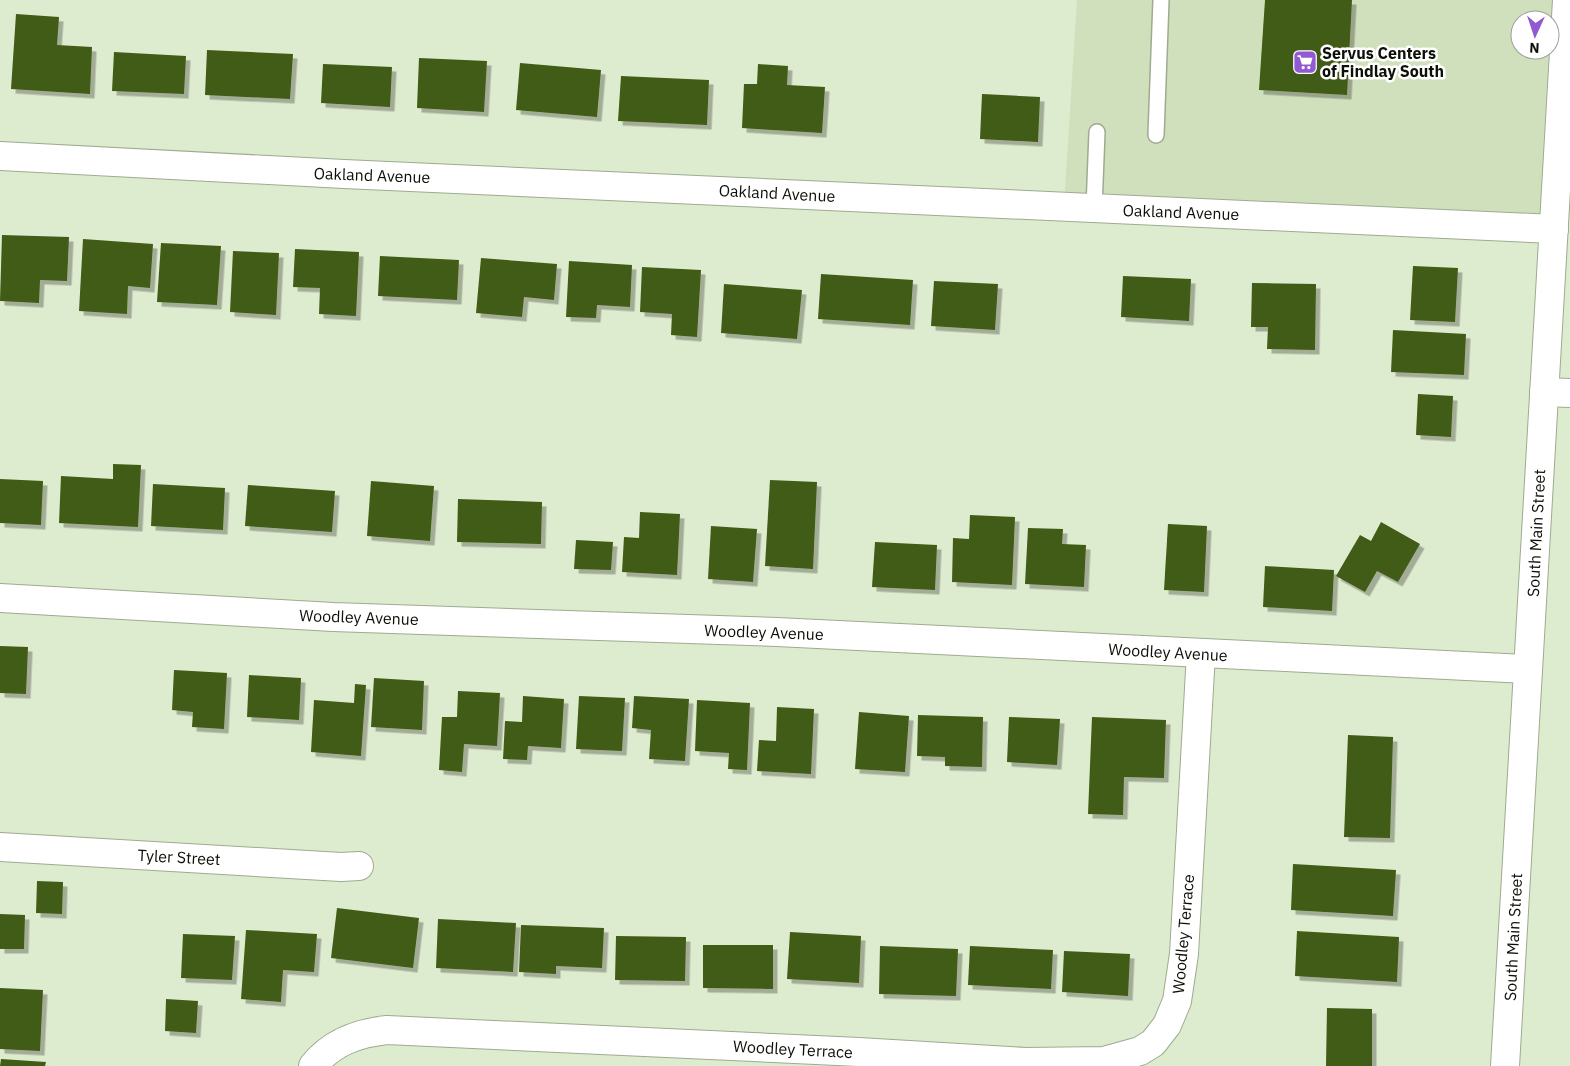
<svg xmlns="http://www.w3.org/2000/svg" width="1570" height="1066" font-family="'IBM Plex Sans',sans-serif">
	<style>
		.built { fill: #d0e0bd; fill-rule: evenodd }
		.building { fill: #415b14; filter: url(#shadow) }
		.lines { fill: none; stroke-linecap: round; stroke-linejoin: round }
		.lane-casing { stroke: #9eab90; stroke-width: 18 }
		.street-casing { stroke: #9eab90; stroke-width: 30 }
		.primary-casing { stroke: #9eab90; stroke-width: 30 }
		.lane { stroke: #fff; stroke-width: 15 }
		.street { stroke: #fff; stroke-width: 28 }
		.primary { stroke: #fff; stroke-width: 28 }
		.labels { text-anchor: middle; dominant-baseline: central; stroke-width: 5; stroke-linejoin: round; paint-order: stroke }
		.poi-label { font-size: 16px; font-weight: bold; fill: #0c1007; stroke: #fff; text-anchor: start }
		.street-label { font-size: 16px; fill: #0c1007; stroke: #fff }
	</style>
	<defs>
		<filter id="shadow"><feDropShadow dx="4.5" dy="4.5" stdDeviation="0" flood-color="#0004"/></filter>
	</defs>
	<rect width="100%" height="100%" fill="#ddebce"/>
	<path class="built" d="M1077,0h490l-13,229 -490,-23zM1520,20h30v30h-30z"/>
	<g class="building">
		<path d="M1265,0h87l-5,95 -88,-5z"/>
		<path d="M16,14l43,3 -2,28 35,2 -2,47 -79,-5z"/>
		<path d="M207,50l86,4 -3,45 -85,-4z"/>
		<path d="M114,52l72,4 -2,38 -72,-3z"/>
		<path d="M419,58l68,3 -3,51 -67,-4z"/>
		<path d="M520,63l81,7 -4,47 -81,-7z"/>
		<path d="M323,64l69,3 -2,40 -69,-4z"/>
		<path d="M758,64l30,2 -1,19 38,2 -3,46 -80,-5 2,-44h13z"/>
		<path d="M621,76l88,4 -2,45 -89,-4z"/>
		<path d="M982,94l58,3 -2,45 -58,-3z"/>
		<path d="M2,235l67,2 -2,44 -27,-1 -1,23 -39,-2z"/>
		<path d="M83,239l70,5 -3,44 -22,-2 -1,28 -48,-3z"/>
		<path d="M161,243l60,3 -4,59 -60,-3z"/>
		<path d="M295,249l64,3 -3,64 -37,-2 1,-26 -27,-1z"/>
		<path d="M233,251l46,2 -3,62 -46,-3z"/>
		<path d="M380,256l79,4 -2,40 -79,-4z"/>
		<path d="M481,258l76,6 -3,36 -30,-3 -2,20 -46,-4z"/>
		<path d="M569,261l63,4 -2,42 -33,-2 -1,13 -30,-1z"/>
		<path d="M1413,266l45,2 -3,54 -45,-2z"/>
		<path d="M642,267l59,3 -4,67 -26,-2 1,-21 -32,-2z"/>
		<path d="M821,274l92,6 -3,45 -92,-6z"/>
		<path d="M1123,276l68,3 -2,42 -68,-4z"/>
		<path d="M934,281l64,3 -3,46 -64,-4z"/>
		<path d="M1252,283l64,1 -1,66 -48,-1 1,-22h-17z"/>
		<path d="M724,284l78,6 -5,49 -76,-6z"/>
		<path d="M1393,330l73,4 -2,41 -73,-3z"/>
		<path d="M1418,394l35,2 -2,41 -35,-2z"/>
		<path d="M113,464l28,1 -3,62 -79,-4 2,-47 52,3z"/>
		<path d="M0,479l43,2 -2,44 -41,-2z"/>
		<path d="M770,480l47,2 -4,87 -48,-3z"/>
		<path d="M371,481l63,5 -4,55 -63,-5z"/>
		<path d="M153,484l72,4 -2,42 -72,-4z"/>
		<path d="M248,485l87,6 -3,41 -87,-6z"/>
		<path d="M458,499l84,3 -1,42 -84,-2z"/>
		<path d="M640,512l40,2 -3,61 -55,-3 2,-35 15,1z"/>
		<path d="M970,515l45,2 -3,68 -60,-3 1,-44 16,1z"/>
		<path d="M1381,522l39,22 -22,38 -21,-11 -12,21 -29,-16 24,-41 11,6z"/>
		<path d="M1168,524l39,2 -3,66 -40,-2z"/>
		<path d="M711,526l46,3 -4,53 -45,-3z"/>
		<path d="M1028,528l35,1 -1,15 24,1 -2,42 -59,-3z"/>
		<path d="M576,540l37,2 -2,28 -37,-1z"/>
		<path d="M875,542l62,3 -2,45 -63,-3z"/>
		<path d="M1265,566l69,4 -2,41 -69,-4z"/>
		<path d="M0,646l28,1 -2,47 -26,-1z"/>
		<path d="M174,670l53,3 -3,56 -32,-2 1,-15 -21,-2z"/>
		<path d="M249,675l52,3 -2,42 -52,-3z"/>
		<path d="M374,678l50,3 -2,49 -51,-3z"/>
		<path d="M355,684l11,1 -5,71 -50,-4 3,-52 40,3z"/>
		<path d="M458,691l42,2 -3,53 -33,-2 -2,28 -23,-2 3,-53h15z"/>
		<path d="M523,696l41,3 -3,49 -33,-2 -1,14 -24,-1 2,-38 17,1z"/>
		<path d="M579,696l46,2 -3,53 -46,-2z"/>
		<path d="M634,696l55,3 -4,62 -36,-2 2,-29 -19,-2z"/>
		<path d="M697,700l53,3 -3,67 -19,-1 1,-16 -34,-2z"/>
		<path d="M777,707l37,2 -3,65 -54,-3 2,-31 17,1z"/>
		<path d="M859,712l50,4 -4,56 -50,-3z"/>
		<path d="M918,715l65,2 -1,50 -37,-1v-9l-28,-1z"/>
		<path d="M1009,717l51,2 -3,46 -50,-3z"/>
		<path d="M1092,717l74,3 -2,58 -40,-1 -1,38 -35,-1z"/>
		<path d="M1348,735l45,2 -3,101 -46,-1z"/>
		<path d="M1293,864l103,6 -3,46 -102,-6z"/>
		<path d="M37,881l26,1 -1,32 -26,-1z"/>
		<path d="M337,908l82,10 -6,50 -82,-10z"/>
		<path d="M0,914l25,1 -1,34h-24z"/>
		<path d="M438,919l78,4 -3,49 -77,-4z"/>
		<path d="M521,925l83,3 -2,40 -46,-2v8l-37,-2z"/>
		<path d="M246,930l71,4 -3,38 -31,-2 -2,32 -40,-3z"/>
		<path d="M1297,931l102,6 -2,45 -102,-6z"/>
		<path d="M790,932l71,4 -2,47 -72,-4z"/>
		<path d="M183,934l52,2 -3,44 -51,-2z"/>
		<path d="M616,936l70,1 -1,44 -70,-1z"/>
		<path d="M703,945h70v44l-70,-1z"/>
		<path d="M880,946l78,3 -2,47 -77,-2z"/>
		<path d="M970,946l83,4 -2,39 -83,-4z"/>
		<path d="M1064,951l66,3 -2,42 -66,-4z"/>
		<path d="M0,988l43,2 -3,61 -40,-2z"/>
		<path d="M166,999l32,2 -2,32 -31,-2z"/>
		<path d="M1327,1008l45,1v57h-46z"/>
		<path d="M1,1059l45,3 -1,4h-45z"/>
	</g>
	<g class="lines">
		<g class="lane-casing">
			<g id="lane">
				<path d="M1156,135l5,-135"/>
				<path d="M1094,208l3,-76"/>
			</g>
		</g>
		<g class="street-casing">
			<g id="street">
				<path d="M0,156l344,18 1210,55"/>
				<path d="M1544,392l26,1"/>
				<path d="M0,598l333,19 444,15 751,37"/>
				<path d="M0,847l341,20 18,-1"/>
				<path d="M313,1066c19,-24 45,-33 74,-36l472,22 167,10 78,-1 36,-10 13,-8 14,-18 10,-24 7,-47 17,-301"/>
			</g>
		</g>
		<g class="primary-casing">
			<path id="primary" d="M1505,1066l62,-1066"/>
		</g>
		<use href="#lane" class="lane"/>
		<use href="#street" class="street"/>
		<use href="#primary" class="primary"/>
	</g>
	<defs>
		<g id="supermarket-square" transform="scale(1.25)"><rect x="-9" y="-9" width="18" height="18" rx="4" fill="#925ad2" stroke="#fff"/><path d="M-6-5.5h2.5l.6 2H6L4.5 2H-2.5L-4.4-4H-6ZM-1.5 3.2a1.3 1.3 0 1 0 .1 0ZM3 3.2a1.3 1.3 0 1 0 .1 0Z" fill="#fff"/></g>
	</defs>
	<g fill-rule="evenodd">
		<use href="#supermarket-square" x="1305" y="62"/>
	</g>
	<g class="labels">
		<g class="poi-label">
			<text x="1322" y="53">Servus Centers<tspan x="1322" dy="18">of Findlay South</tspan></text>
		</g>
		<g class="street-label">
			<text transform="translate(372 175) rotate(2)">Oakland Avenue</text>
			<text transform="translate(777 193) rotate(3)">Oakland Avenue</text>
			<text transform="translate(1181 212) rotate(2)">Oakland Avenue</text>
			<text transform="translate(1536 533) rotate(-87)">South Main Street</text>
			<text transform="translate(359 617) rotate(2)">Woodley Avenue</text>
			<text transform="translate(764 632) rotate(2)">Woodley Avenue</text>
			<text transform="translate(1168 652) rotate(3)">Woodley Avenue</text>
			<text transform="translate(179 857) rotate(3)">Tyler Street</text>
			<text transform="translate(1183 934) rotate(-85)">Woodley Terrace</text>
			<text transform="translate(1513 937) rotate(-87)">South Main Street</text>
			<text transform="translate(793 1049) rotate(3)">Woodley Terrace</text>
		</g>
	</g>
	<g transform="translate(1535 35) rotate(183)"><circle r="24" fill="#ffffff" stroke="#9e9f9c"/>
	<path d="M0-4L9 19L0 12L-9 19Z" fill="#925ad2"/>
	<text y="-8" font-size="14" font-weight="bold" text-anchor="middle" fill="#0c1007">N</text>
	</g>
</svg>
